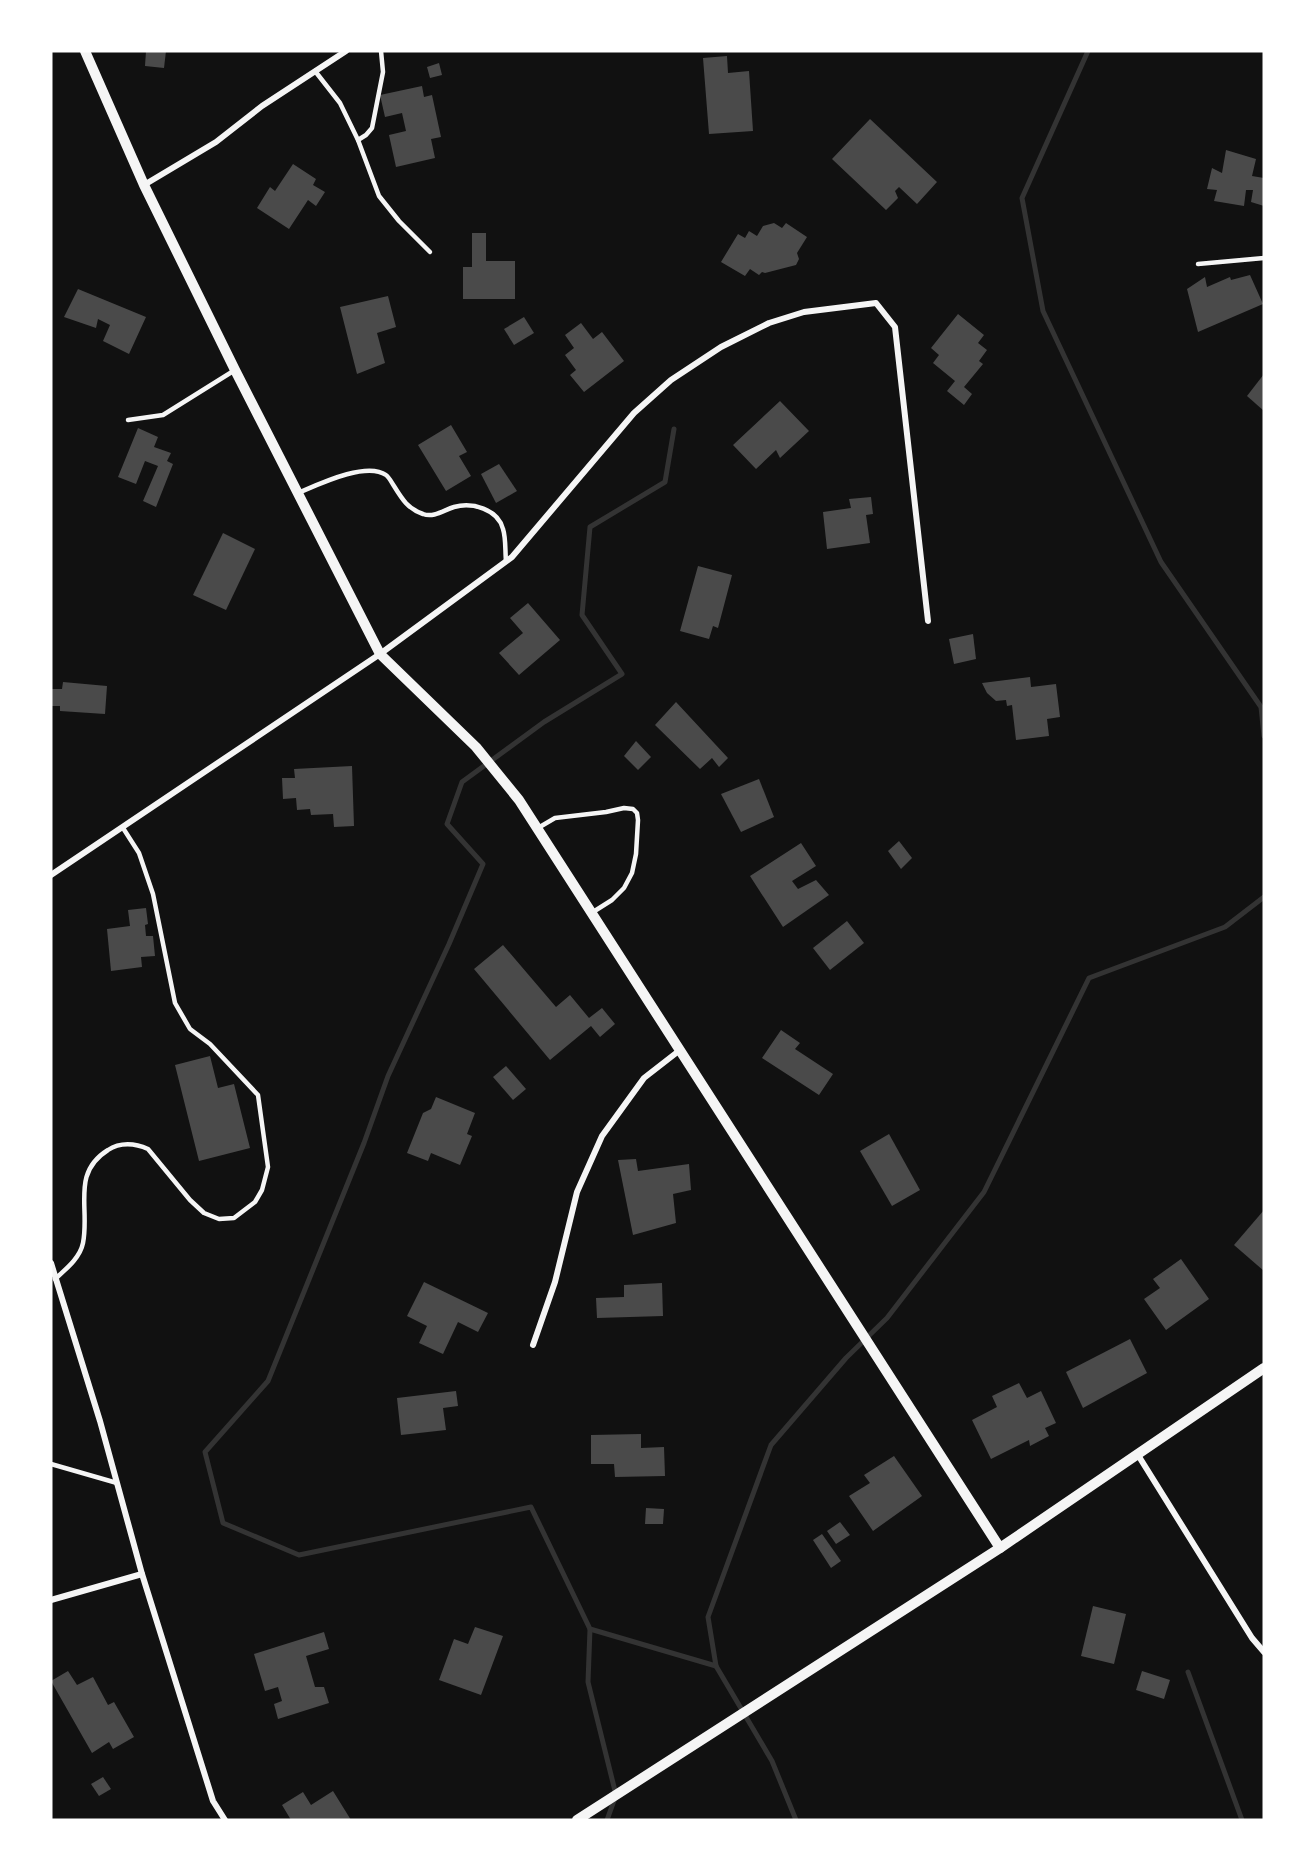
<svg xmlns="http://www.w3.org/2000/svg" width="1315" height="1871" font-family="'Varela Round',sans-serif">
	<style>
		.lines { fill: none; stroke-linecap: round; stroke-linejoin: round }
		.stream { stroke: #333; stroke-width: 5 }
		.building { fill: #4a4a4a }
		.service { stroke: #f5f5f5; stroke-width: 4.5 }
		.minor { stroke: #f5f5f5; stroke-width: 6 }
		.tertiary { stroke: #f5f5f5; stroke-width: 10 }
	</style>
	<rect width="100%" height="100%" fill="#111"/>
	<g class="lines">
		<g class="stream">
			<path d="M1088,51l-66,147 21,113 118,251 100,145 3,29"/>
			<path d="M674,429l-9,53 -75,45 -8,88 40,59 -78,48 -82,60 -15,42 36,40 -34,80 -61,132 -24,67 -96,238 -63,71 18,71 76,32 232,-48 59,122 126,37"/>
			<path d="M590,1629l-2,53 28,113 -9,25"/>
			<path d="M1188,1672l54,148"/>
			<path d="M796,1820l-24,-59 -56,-95 -8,-49 63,-172 75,-87 41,-40 97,-126 105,-214 136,-51 39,-30"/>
		</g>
	</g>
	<g class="building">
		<path d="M146,51h20l-2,17 -19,-2z"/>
		<path d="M727,56l1,17 21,-2 4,60 -44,3 -6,-76z"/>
		<path d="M439,63l3,12 -12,3 -3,-11z"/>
		<path d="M422,86l2,11 8,-2 9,42 -10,2 4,19 -39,9 -7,-32 17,-4 -4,-18 -17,4 -5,-22z"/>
		<path d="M870,119l67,63 -20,22 -18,-17 -4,4 3,7 -12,12 -54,-51z"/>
		<path d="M1226,150l30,9 -4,17 12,2v28l-13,-4 2,-12h-7l-2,16 -30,-5 3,-11 -10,-1 5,-21 10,5z"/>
		<path d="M293,164l23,15 -3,6 12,7 -9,14 -8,-6 -19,29 -32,-21 13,-21 5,4z"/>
		<path d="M774,223l8,5 4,-5 21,14 -10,16 2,6 -3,6 -31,8 -3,-1 -3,3 -9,-6 -5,7 -24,-14 17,-28 7,4 4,-7 8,5 6,-10z"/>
		<path d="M472,233h14v28h29v38h-52v-32h9z"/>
		<path d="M1250,275l13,29 -65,28 -11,-43 18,-12 2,10 23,-10 1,3z"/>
		<path d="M78,289l68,28 -17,37 -26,-13 7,-16 -12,-6 -2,9 -32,-11z"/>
		<path d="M388,296l8,31 -19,6 8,30 -28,11 -17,-67z"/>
		<path d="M958,314l26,21 -6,8 9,7 -8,11 4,3 -19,23 8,7 -8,11 -17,-14 8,-10 -22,-18 6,-8 -8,-7z"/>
		<path d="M524,317l10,16 -20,12 -10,-16z"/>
		<path d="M581,323l12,16 9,-7 22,29 -40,31 -14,-17 6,-5 -11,-15 9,-7 -9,-13z"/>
		<path d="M1264,374v37l-17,-15z"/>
		<path d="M780,401l29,30 -29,27 -4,-8 -20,19 -23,-24z"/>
		<path d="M451,425l16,27 -8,4 12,20 -25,15 -28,-46z"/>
		<path d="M138,428l20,9 -4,10 17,6 -4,8 6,3 -17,43 -13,-6 15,-35 -13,-5 -9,23 -18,-7z"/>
		<path d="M499,464l18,27 -21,12 -15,-29z"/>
		<path d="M871,497l2,17 -7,1 4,28 -43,6 -4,-37 28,-4 -2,-9z"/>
		<path d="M223,533l32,16 -29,61 -33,-15z"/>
		<path d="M698,566l34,9 -14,53 -5,-2 -4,13 -29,-8z"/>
		<path d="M528,603l32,37 -41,35 -20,-22 24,-20 -13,-15z"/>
		<path d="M973,634l3,25 -22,5 -5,-25z"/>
		<path d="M1030,677l1,10 25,-3 4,33 -13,2 2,17 -33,4 -4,-35 -5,1 -1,-6 -10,1 -9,-8 -5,-10z"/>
		<path d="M63,682l44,4 -2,28 -45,-3v-5h-9v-17h11z"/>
		<path d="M676,702l52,56 -9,9 -7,-9 -12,11 -45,-44z"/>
		<path d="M636,741l15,16 -13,13 -14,-14z"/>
		<path d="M352,766l2,60 -20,1 -1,-13 -22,1 -1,-6 -13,1 -1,-12 -13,1 -1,-21h13l-1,-9z"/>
		<path d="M759,779l15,38 -33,15 -20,-38z"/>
		<path d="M899,841l13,17 -11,11 -13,-18z"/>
		<path d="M801,843l15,23 -24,15 6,8 18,-9 13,15 -46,32 -33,-51z"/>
		<path d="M146,908l2,16 -3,1 1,11h7l2,20 -14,1 1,10 -31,4 -4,-42 23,-3 -2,-16z"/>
		<path d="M847,921l17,22 -34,27 -17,-22z"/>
		<path d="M503,945l53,62 14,-12 19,23 13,-10 13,16 -15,13 -9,-11 -41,34 -76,-91z"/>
		<path d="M781,1030l19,13 -5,6 38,25 -14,21 -57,-37z"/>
		<path d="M210,1056l8,32 16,-4 16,64 -51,13 -24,-96z"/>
		<path d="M506,1066l20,23 -13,11 -20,-23z"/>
		<path d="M436,1097l39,16 -8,21 5,2 -12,29 -29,-12 -3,8 -21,-8 16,-40 8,-4z"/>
		<path d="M889,1134l31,56 -28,16 -32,-55z"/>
		<path d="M636,1159l2,12 51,-7 2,26 -18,4 3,29 -43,12 -15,-75z"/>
		<path d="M1264,1210v61l-30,-26z"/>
		<path d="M1181,1259l28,40 -43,31 -22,-31 16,-11 -7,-9z"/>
		<path d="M424,1282l64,31 -10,19 -20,-10 -15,32 -24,-11 8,-17 -20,-10z"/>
		<path d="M662,1283l1,33 -66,2 -1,-20 28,-1v-12z"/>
		<path d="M1130,1339l17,34 -64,35 -17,-36z"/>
		<path d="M1019,1383l8,15 14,-7 15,32 -11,5 4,8 -19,10 -1,-6 -38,19 -19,-39 25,-13 -5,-11z"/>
		<path d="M456,1391l2,15 -15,2 3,22 -45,5 -4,-37z"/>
		<path d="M641,1434v14l23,-1 1,29 -50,1 -1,-13h-23v-29z"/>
		<path d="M894,1456l28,40 -49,35 -24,-35 21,-13 -6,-8z"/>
		<path d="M646,1508l18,1 -1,15h-18z"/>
		<path d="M840,1522l10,13 -14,9 -9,-13z"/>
		<path d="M822,1534l19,27 -10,7 -18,-28z"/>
		<path d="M1093,1606l33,8 -12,50 -33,-8z"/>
		<path d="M475,1627l28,9 -22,59 -42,-15 15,-41 14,5z"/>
		<path d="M324,1632l5,17 -23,7 9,31h9l5,16 -51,16 -4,-15 8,-3 -4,-14 -13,4 -11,-37z"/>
		<path d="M68,1671l9,14 16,-8 15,28 6,-3 20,35 -21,12 -4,-7 -17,11 -41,-72z"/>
		<path d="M1142,1671l28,9 -6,19 -28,-9z"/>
		<path d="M103,1777l8,12 -12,7 -8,-12z"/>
		<path d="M333,1791l18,29h-60l-9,-15 21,-13 8,13z"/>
	</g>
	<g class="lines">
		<g class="service">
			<path d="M315,71l25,32 18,37 21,56 20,25 31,31"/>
			<path d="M358,140l8,-5 6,-7 11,-56 -2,-21"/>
			<path d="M1198,264l66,-6"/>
			<path d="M128,420l35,-5 72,-45"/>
			<path d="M298,493c19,-8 68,-32 88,-18 3,2 6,8 8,11 8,13 14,23 29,28 11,4 21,-4 31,-7 18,-5 44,2 49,22 3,9 2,22 3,32"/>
			<path d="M538,828l17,-10 51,-6 18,-4 9,1 4,4 1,7 -2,34 -4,19 -8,15 -12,12 -19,12"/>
			<path d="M55,1279c11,-10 25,-21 28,-36 7,-35 -12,-70 25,-93 12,-8 27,-7 40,-1l42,51 14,13 15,6 15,-1 21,-16 7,-12 6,-23 -10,-72 -48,-51 -20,-15 -15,-26 -22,-109 -14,-41 -16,-25"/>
			<path d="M51,1464l66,19"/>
		</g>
		<g class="minor">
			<path d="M144,185l72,-43 46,-36 84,-55"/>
			<path d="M51,875l329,-221 132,-97 122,-144 37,-33 50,-33 48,-24 35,-11 72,-9 19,24 33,294"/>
			<path d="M51,1263l49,158 42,153 71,227 12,19"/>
			<path d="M533,1345l22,-63 22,-90 25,-56 42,-58 36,-28"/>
			<path d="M1138,1455l114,183 12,14"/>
			<path d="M51,1600l91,-26"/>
		</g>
		<g class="tertiary">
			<path d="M85,51l59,134 91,185 145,284 96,93 43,53 481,748"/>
			<path d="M577,1820l423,-272 264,-180"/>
		</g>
	</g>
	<rect width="1315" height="1871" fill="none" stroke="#ffffff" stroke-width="105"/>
</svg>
